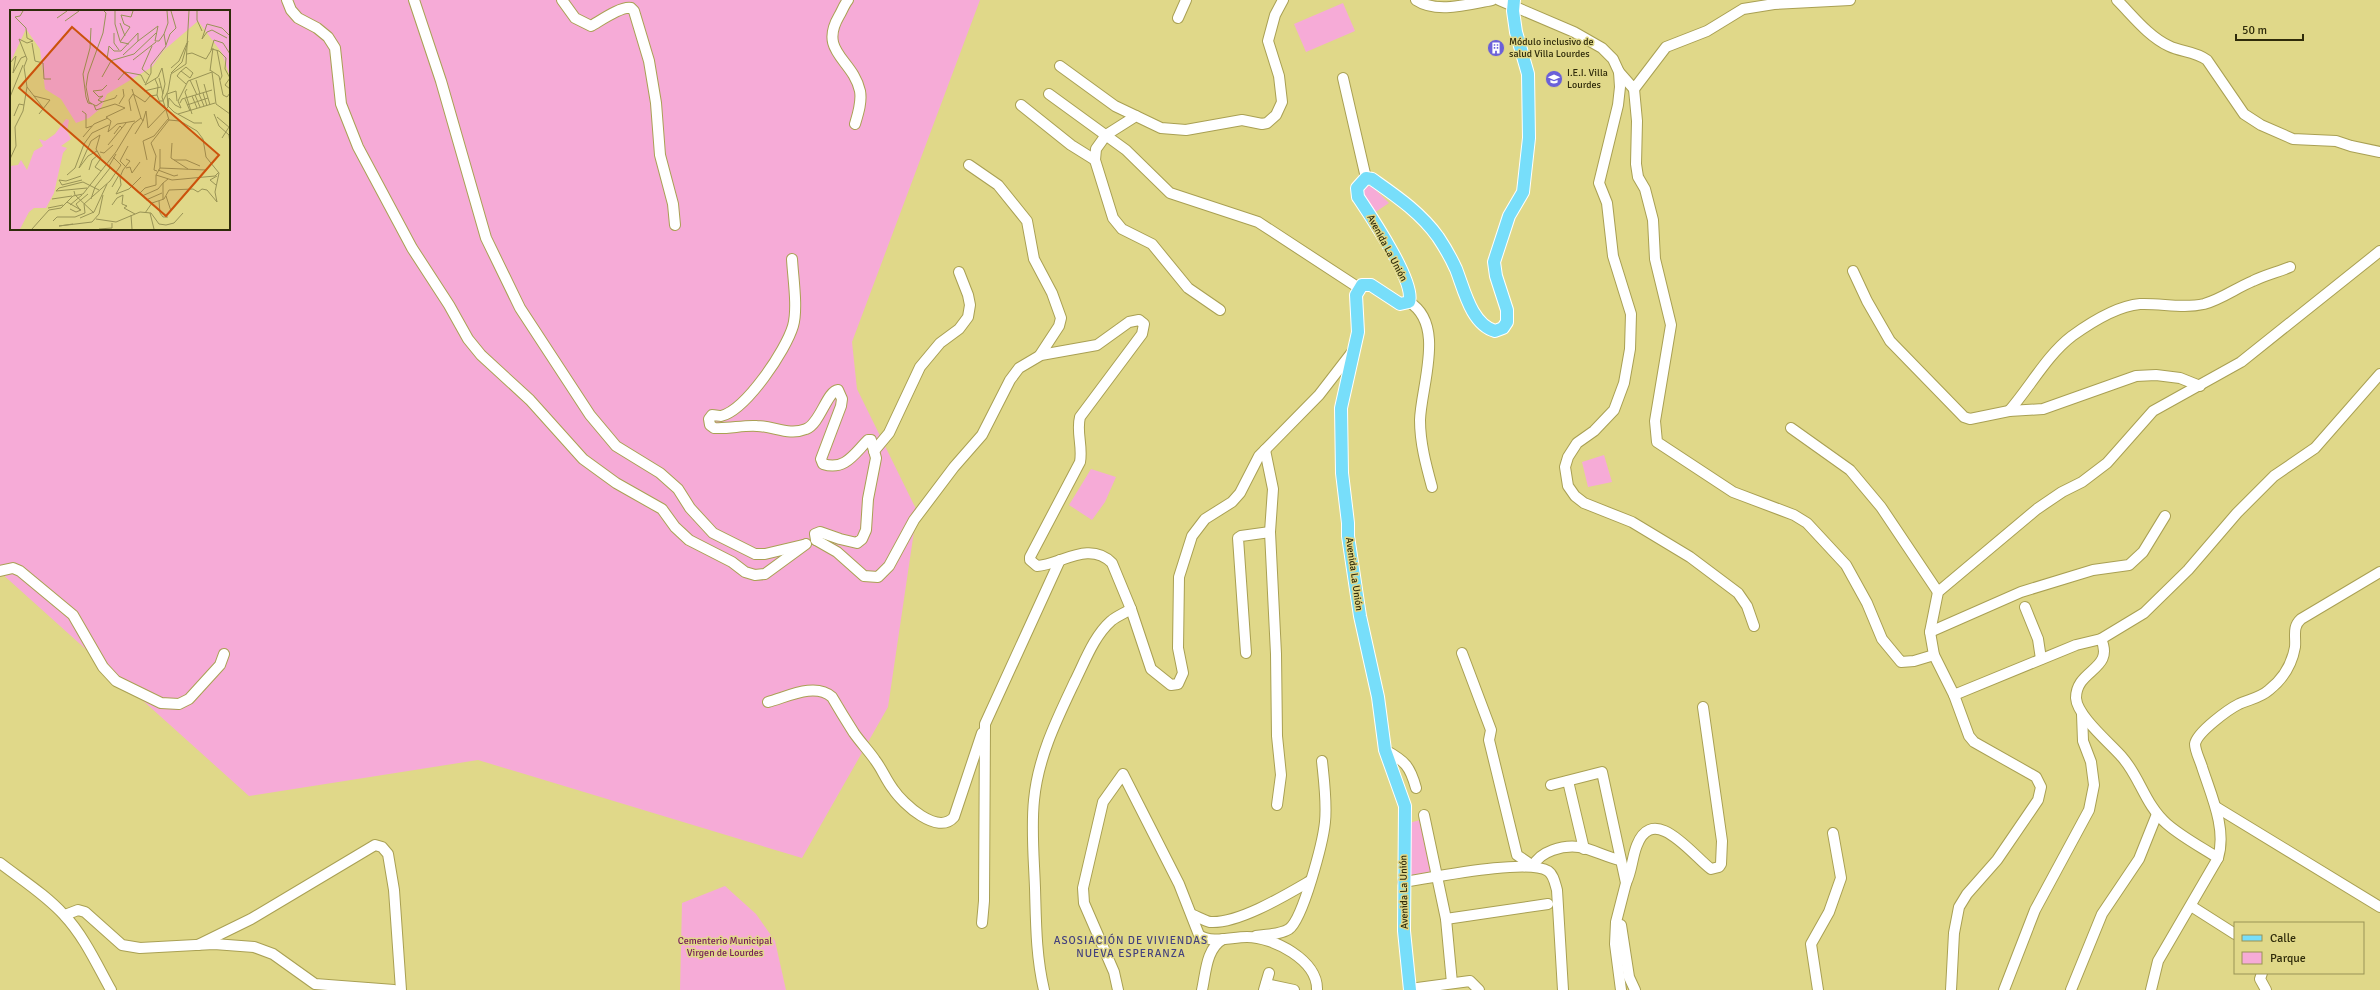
<svg xmlns="http://www.w3.org/2000/svg" width="2380" height="990" font-family="Signika,sans-serif">
	<style>
		.green { fill: #f6abd7; fill-rule: evenodd }
		.lines { fill: none; stroke-linecap: round; stroke-linejoin: round }
		.minor-casing { stroke: #a9a053; stroke-width: 12 }
		.major-casing { stroke: #fff; stroke-width: 14 }
		.minor { stroke: #fff; stroke-width: 10 }
		.major { stroke: #77defa; stroke-width: 12 }
		.labels { text-anchor: middle; dominant-baseline: central; stroke-width: 3; stroke-linejoin: round; paint-order: stroke }
		.poi-label { font-size: 10px; fill: #2f2b0a; stroke: #e0d889; text-anchor: start }
		.street-label { font-size: 10px; fill: #2f2b0a; stroke: #e0d889 }
		.park-label { font-size: 10px; fill: #731a58; stroke: #e0d889 }
		.neighbourhood-label { font-size: 11px; letter-spacing: 1px; fill: #43417e; stroke: #e0d889 }
		.inset-road { fill: none; stroke: #999356; stroke-width: 1 }
		.view { fill: #cc520c; fill-opacity: 0.15; stroke: #cc520c; stroke-width: 2 }
		.inset-edge { fill: none; stroke: #2f2b0a; stroke-width: 2 }
	</style>
	<rect width="100%" height="100%" fill="#e0d889"/>
	<g class="green">
		<path d="M0,0h980l-128,342 5,47 60,122 -29,196 -86,151 -324,-98 -229,36 -249,-224zM11,11h218v218h-218z"/>
		<path d="M1343,3l12,28 -49,21 -12,-28z"/>
		<path d="M1368,186l5,1 16,16 -15,10 -13,-14 1,-7z"/>
		<path d="M1604,455l8,27 -24,5 -6,-25z"/>
		<path d="M1091,469l25,8 -11,25 -13,18 -23,-15z"/>
		<path d="M1420,820l13,55 -27,3 3,-55z"/>
		<path d="M725,886l31,28 19,27 11,49h-106l2,-87z"/>
	</g>
	<g class="lines">
		<g class="minor-casing">
			<g id="minor">
				<path d="M287,0l4,10 7,8 19,10 11,9 7,11 6,56 17,43 54,101 37,57 19,34 13,16 49,45 53,59 33,24 46,26 13,18 14,13 43,22 13,10 10,3 10,-1 41,-30"/>
				<path d="M414,0l27,81 45,157 34,70 70,107 26,31 44,27 18,16 12,19 23,25 42,21h10l38,-9"/>
				<path d="M562,0l13,18 16,8c9,-5 30,-20 40,-18l3,3 15,50 7,42 4,52 13,49 2,21"/>
				<path d="M848,0c-4,5 -6,11 -9,16 -21,36 14,43 21,75 2,11 -2,23 -5,33"/>
				<path d="M1416,0c21,14 53,4 76,0"/>
				<path d="M1499,0l75,32 28,16 11,11 6,13 15,17 32,-42 41,-16 36,-22 31,-5 76,-4"/>
				<path d="M2117,0c16,16 31,36 52,46 12,6 26,5 38,14l37,54 17,11 32,14 43,2 15,5 29,6"/>
				<path d="M1178,18l8,-18"/>
				<path d="M1060,66l55,40 21,10"/>
				<path d="M1619,72l1,15 -2,18 -19,78 8,20 6,53 18,58 -1,35 -6,34 -10,27 -20,21 -17,12 -9,14 -3,10 3,19 7,10 9,7 48,19 58,35 48,36 9,13 7,20"/>
				<path d="M1343,78l23,100"/>
				<path d="M1634,89l3,32 -1,43 2,13 7,12 8,31 2,39 16,66 -16,96 2,21 76,50 61,23 13,8 39,42 21,38 15,36 19,23 13,-1 20,-6"/>
				<path d="M1049,94l77,56 44,43 88,29 101,66"/>
				<path d="M1021,105l50,40 24,15"/>
				<path d="M969,165l29,20 29,36 7,38 18,34 9,25 -2,8 -19,29"/>
				<path d="M2380,251l-139,111 -88,49 -46,52 -25,19 -20,10 -25,17 -99,83 -8,40 4,23 20,40 122,-50 25,-6 43,-26 44,-43 49,-57 37,-37 41,-28 65,-74"/>
				<path d="M792,259c1,19 6,49 1,67 -7,24 -47,84 -72,90 -2,0 -6,-1 -9,-1l-3,4 1,6 4,3c15,1 29,-3 43,-2 17,0 32,10 49,3 14,-5 21,-38 32,-39l4,9 -1,7 -20,53 2,5c22,7 31,-10 45,-24h3l5,18 -8,41 -2,31 -4,9 -5,4 -17,-4 -20,-7 -5,2 1,6"/>
				<path d="M1853,271l14,30 23,40 74,76 6,2 39,-8 34,-2 93,-33 20,-1 24,3 20,8"/>
				<path d="M1409,302c37,22 12,84 11,118 0,23 6,45 12,67"/>
				<path d="M1220,310l-32,-22 -36,-44 -30,-15 -9,-11 -18,-58 1,-11 10,-14 30,-19 25,12 25,2 56,-10 20,4 5,-1 9,-8 6,-13 -3,-26 -11,-35 7,-26 8,-15"/>
				<path d="M2009,411c21,-24 38,-56 63,-75 18,-13 44,-30 68,-32 21,-1 43,5 64,0 18,-5 32,-16 49,-23 12,-6 25,-9 37,-14"/>
				<path d="M1791,428l59,42 31,37 57,85"/>
				<path d="M1265,450l8,39 -3,43 6,122 1,82 4,39 -4,30"/>
				<path d="M874,451l15,-18 31,-66 20,-24 19,-14 9,-12 2,-12 -2,-10 -9,-23"/>
				<path d="M816,540l21,12 27,24 14,1 11,-11 25,-46 40,-53 28,-32 28,-55 9,-12 22,-13 56,-10 32,-23 10,-2 5,4 -2,10 -62,83c-4,15 3,29 0,45l-50,95v3l7,6c23,-1 52,-26 75,-3l19,46 20,60 20,16 7,-1 5,-11 -5,-25 1,-71 13,-41 13,-17 27,-17 8,-9 19,-37 60,-61 34,-44"/>
				<path d="M0,571l13,-3 7,3 53,44 30,52 13,14 45,22 18,1 10,-5 31,-34 4,-11"/>
				<path d="M2025,607l13,32 3,20"/>
				<path d="M1930,632l91,-40 72,-22 36,-5 14,-13 22,-36"/>
				<path d="M2101,639c14,31 -25,30 -25,59 1,18 34,45 46,59 18,20 23,48 45,67 15,13 34,23 51,34"/>
				<path d="M1246,653l-8,-115 3,-2 29,-4"/>
				<path d="M1462,653l29,77 -2,10 28,115 16,11c7,-15 30,-21 46,-19 13,2 27,10 41,13"/>
				<path d="M768,702c19,-5 47,-20 64,-5 7,12 15,25 22,36 7,10 15,18 21,27 7,9 11,20 18,29 10,15 45,47 61,28l28,-84"/>
				<path d="M1385,750c20,11 25,16 31,38"/>
				<path d="M1568,781l16,68"/>
				<path d="M1551,785l51,-13 24,111 -10,39 -1,22 6,46"/>
				<path d="M2216,807l164,100"/>
				<path d="M1424,815l22,104 6,64"/>
				<path d="M0,863c22,17 46,32 64,52 20,21 33,50 47,75"/>
				<path d="M1403,882c28,-4 124,-24 145,-11 6,4 7,13 9,19l6,100"/>
				<path d="M1626,883c6,-12 6,-26 11,-38 17,-43 57,12 74,24l8,-2 2,-3 1,-23 -19,-134"/>
				<path d="M2191,906l44,28"/>
				<path d="M65,915l13,-5 7,2 37,33 18,3 74,-4 40,3 19,7 42,30 79,6"/>
				<path d="M1193,915c5,2 12,6 17,7 28,2 76,-27 100,-41"/>
				<path d="M1446,919l102,-15"/>
				<path d="M982,923l2,-22 1,-177 75,-164"/>
				<path d="M1621,925l8,52 6,13"/>
				<path d="M1256,936c11,-2 24,-1 33,-7 14,-10 34,-87 36,-107 2,-20 -1,-41 -3,-61"/>
				<path d="M198,945l53,-26 124,-74 7,2 6,7 6,36 7,100"/>
				<path d="M2262,973l-2,6 6,11"/>
				<path d="M1266,984l28,6"/>
				<path d="M1410,989l60,-8 9,9"/>
				<path d="M1044,990c-8,-34 -8,-67 -9,-102 -1,-29 -4,-59 -1,-88 4,-43 23,-81 41,-119 10,-20 19,-45 36,-60 6,-5 14,-8 20,-12"/>
				<path d="M1118,990l-4,-18 -30,-69 -1,-15 20,-86 20,-28 56,110 20,51c13,9 32,2 48,2 26,0 71,23 70,53"/>
				<path d="M1202,990c4,-18 4,-41 21,-51"/>
				<path d="M1264,990l5,-17"/>
				<path d="M1818,990l-7,-46 18,-32 12,-34 -8,-45"/>
				<path d="M1951,990l3,-57 5,-26 8,-13 30,-34 41,-60 3,-13 -5,-10 -62,-35 -5,-6 -15,-41"/>
				<path d="M2004,990l31,-80 54,-100 5,-25 -3,-23 -8,-21 -1,-27"/>
				<path d="M2071,990l31,-76 37,-55 18,-45"/>
				<path d="M2151,990l7,-29 60,-103c9,-29 -7,-63 -16,-91 -2,-7 -7,-16 -7,-23 2,-12 34,-35 44,-40 11,-5 21,-6 30,-14 14,-11 23,-26 26,-43 1,-11 -3,-20 6,-28l79,-47"/>
			</g>
		</g>
		<g class="major-casing">
			<path id="major" d="M1410,990l-6,-59 1,-125 -20,-56 -7,-53 -18,-81 -12,-80v-13l-6,-50 -1,-65 17,-76 -2,-37 6,-10h9l29,19 9,-2c7,-19 -39,-87 -51,-105l-1,-9 9,-10 6,1c24,17 48,33 66,58 6,9 13,21 18,32 8,20 15,55 39,62l8,-3 4,-6v-12l-11,-34 -2,-14 15,-46 14,-24 6,-54 -1,-64 -12,-42 -3,-21 1,-11"/>
		</g>
		<use href="#minor" class="minor"/>
		<use href="#major" class="major"/>
	</g>
	<defs>
		<g id="building-disc" transform="scale(0.9)"><circle r="9.5" fill="#6b60d9" stroke="#e0d889"/><path d="M-4-6H4V6H1V3H-1V6H-4ZM-2.5-4.3h1.7v1.8h-1.7ZM.8-4.3h1.7v1.8H.8ZM-2.5-1h1.7V.8h-1.7ZM.8-1h1.7V.8H.8Z" fill="#fff"/></g>
		<g id="school-disc" transform="scale(0.9)"><circle r="9.5" fill="#6b60d9" stroke="#e0d889"/><path d="M0-5L7-2L0 1L-7-2ZM-4 1L0 2.5L4 1V4Q0 6-4 4Z" fill="#fff"/></g>
	</defs>
	<g fill-rule="evenodd">
		<use href="#building-disc" x="1496" y="48"/>
		<use href="#school-disc" x="1554" y="79"/>
	</g>
	<g class="labels">
		<g class="poi-label">
			<text x="1509" y="42">Módulo inclusivo de<tspan x="1509" dy="12">salud Villa Lourdes</tspan></text>
			<text x="1567" y="73">I.E.I. Villa<tspan x="1567" dy="12">Lourdes</tspan></text>
		</g>
		<g class="street-label">
			<text transform="translate(1387 248) rotate(62)">Avenida La Unión</text>
			<text transform="translate(1354 574) rotate(82)">Avenida La Unión</text>
			<text transform="translate(1404 892) rotate(-91)">Avenida La Unión</text>
		</g>
		<g class="park-label">
			<text x="725" y="941">Cementerio Municipal<tspan x="725" dy="12">Virgen de Lourdes</tspan></text>
		</g>
		<g class="neighbourhood-label">
			<text x="1131" y="940">ASOSIACIÓN DE VIVIENDAS<tspan x="1131" dy="13">NUEVA ESPERANZA</tspan></text>
		</g>
	</g>
	<g transform="translate(10 10)">
		<rect width="220" height="220" fill="#e0d889"/>
		<path d="M0,1h220v89v-23l-8,-24 -24,-32 -35,30 -11,16 -45,27 -6,14 -12,10 -13,5 -15,-24 -16,-10 -5,-40 -14,-20 -16,34zM56,109l3,1 -2,11 4,8 -10,7 6,2 -4,5 -9,40 -8,15h-12l-5,4 -9,17h-10v-63l8,-1 3,-5 6,10 7,-19 9,-5 -4,-7 6,2 10,-7z" fill="#f6abd7"/>
		<path class="inset-road" d="M94,1l2,2 -3,20 -15,41 -2,13 3,15 7,4 6,-4 -4,-2 5,-4 -4,1 -6,-6 9,-1 5,-5M105,1v13l5,17M187,1v9l5,11M47,8l10,-7M55,11l14,-10M110,13l5,13M81,18l-1,20 -7,26 3,23 2,6 4,1M104,23v10l5,7M154,24l4,-11 -1,-12M217,28l-15,-8 -5,2 -5,7 5,-15 15,4 8,8M22,33l3,18 8,2 1,16h7M119,34l-9,-2 10,-15 -6,-3 -3,-9 10,2 2,-6M156,35l4,-11 6,-6 -5,-17M201,40l3,-10 9,3 7,11M207,40l5,26 -2,4M177,44l5,-1 14,6 6,-10 7,2 7,7 -1,11 5,9 -5,7 5,4M113,45l15,-14M123,50l23,-18M100,51l24,-7 22,-21M0,53l6,-7 -3,17 8,-15 5,-2M161,58l8,-7 8,-18M200,60l9,6 4,19 4,2 3,-4M171,61l9,7 3,-5 -7,-6 -6,5 -3,4 9,8M200,61l3,-23M161,63l11,-11 6,-21M139,65l-7,-6 10,-23M92,67l9,-16 -4,-2 2,-13 5,5h7l17,-18v8l20,-15 -3,15h4l5,-7 2,12 -15,19v8l-6,12 13,-8 4,-9 3,16 -3,13 7,23 11,1 17,10 6,8 3,18 13,16 -4,19 2,10M149,68l4,16M145,69l3,7 -1,9M108,70l7,-8 16,3 4,8M180,70l7,15M186,70l4,14M194,74l6,21M17,77l17,22M122,79l9,29M177,79l-2,3 7,22M134,81l17,-4M193,83l4,13M189,84l5,12M185,85l5,12M24,86l16,4 -11,14M182,86l5,12M0,87l13,-32M175,89l5,12M150,91h3l5,-10 3,-17 15,-10 3,-53M167,91l-1,-10 -9,3 1,12 6,6 20,11h8M92,92l13,-4 2,-3M170,93l2,-4 30,-9M109,94l5,-8 -1,-7M84,95l2,5 19,-6 10,4 -19,9 5,4 -3,11 9,-8 18,-3M177,95l21,-7M72,101l4,3v14l6,-2M121,101l-2,-11 4,-6 12,8 5,-6 7,-1 3,8 5,4M168,104l37,-11M204,104l5,12 10,9 1,9M4,106l5,-12 5,1M207,107l13,11M104,124l6,-8 2,2M125,124l8,-13M90,125l-4,14 5,9 -6,9 6,4M73,127l11,-13 14,-6M212,128l7,-11M162,133l-1,15 17,11M98,135l18,-22M150,139v19M90,142l4,1 9,-8M0,149l6,-13 -1,-19 8,-16 4,-24 -3,-20 3,-8 -8,-20 8,4 6,-2 -6,-3 -1,-10 -11,-11 5,-1 3,-5M137,150l-4,-19 11,-5 14,-17M164,150h12l14,6M99,156l7,-12M116,157l-6,-6 8,-15M69,158l12,-27 9,-6M69,158l9,-12 9,-5M116,158l4,-1 2,6 8,-11M79,160l3,-10 6,-5M113,160l-3,7 1,8 -5,9 13,-5 12,-12M113,160l7,-9 -4,-2M148,160l16,6 4,-1M196,160l-46,-2 -4,7 16,5 43,-4 4,-4M147,161l-3,-1 2,-14 -5,-13 18,-23M57,165l8,-7 9,-24 8,-11 17,-8M71,166l-15,5 -7,-1 3,5 20,-5M206,175l-6,-5 7,-4M102,177l7,-12M77,178l-31,3 3,-3 24,-6 16,8M64,181l1,4 19,18M130,183l5,-5 11,-3v-10M132,186l16,-7 5,-6M156,186l5,15M42,189l20,-3M81,189l4,-12 15,-19 -3,-4M153,189v-16l5,-4M136,190l16,-7M149,191l1,12 3,4h5M57,192l14,8 -5,2 -6,-3M60,195l12,-10M102,195l5,-7 6,-3 -1,9 5,2 -3,2 11,6M38,198l15,-3M70,200l-4,-6 12,-10M135,203l7,-10 12,-4 5,-9 24,-1 5,3 4,-3 5,1 10,12M140,203l4,16M121,205l1,14M70,208l14,-6 13,-28M86,209l20,3 24,-10 11,1 8,11 7,1 8,-2 9,-10M43,211l4,-4h18l10,-4 -1,-9 26,-23 11,-16 -8,-8M63,214l-14,2 33,-4 7,-8 4,-19M22,219l17,-19 12,-2 12,-12 10,-2 33,-42 17,-28 8,-6 2,3 3,-10 2,17 20,-21 1,-9 6,7 6,3 -3,-7 10,-20 24,-9 4,32 14,10M89,219l13,-1v-5"/>
		<path class="view" d="M62,17l147,128 -53,61 -147,-128z"/>
		<rect width="220" height="220" class="inset-edge"/>
	</g>
	<rect x="2234" y="922" width="130" height="52" fill="#e0d889" stroke="#999356"/>
	<rect x="2242" y="935" width="20" height="6" fill="#77defa" stroke="#999356"/>
	<text x="2270" y="942" font-size="12" fill="#2f2b0a">Calle</text>
	<rect x="2242" y="952" width="20" height="12" fill="#f6abd7" stroke="#999356"/>
	<text x="2270" y="962" font-size="12" fill="#2f2b0a">Parque</text>
	<path d="M2236 34v6h67v-6" fill="none" stroke="#2f2b0a" stroke-width="2"/>
	<text x="2242" y="34" font-size="12" fill="#2f2b0a" stroke="#e0d889" stroke-width="3" paint-order="stroke">50 m</text>
</svg>
